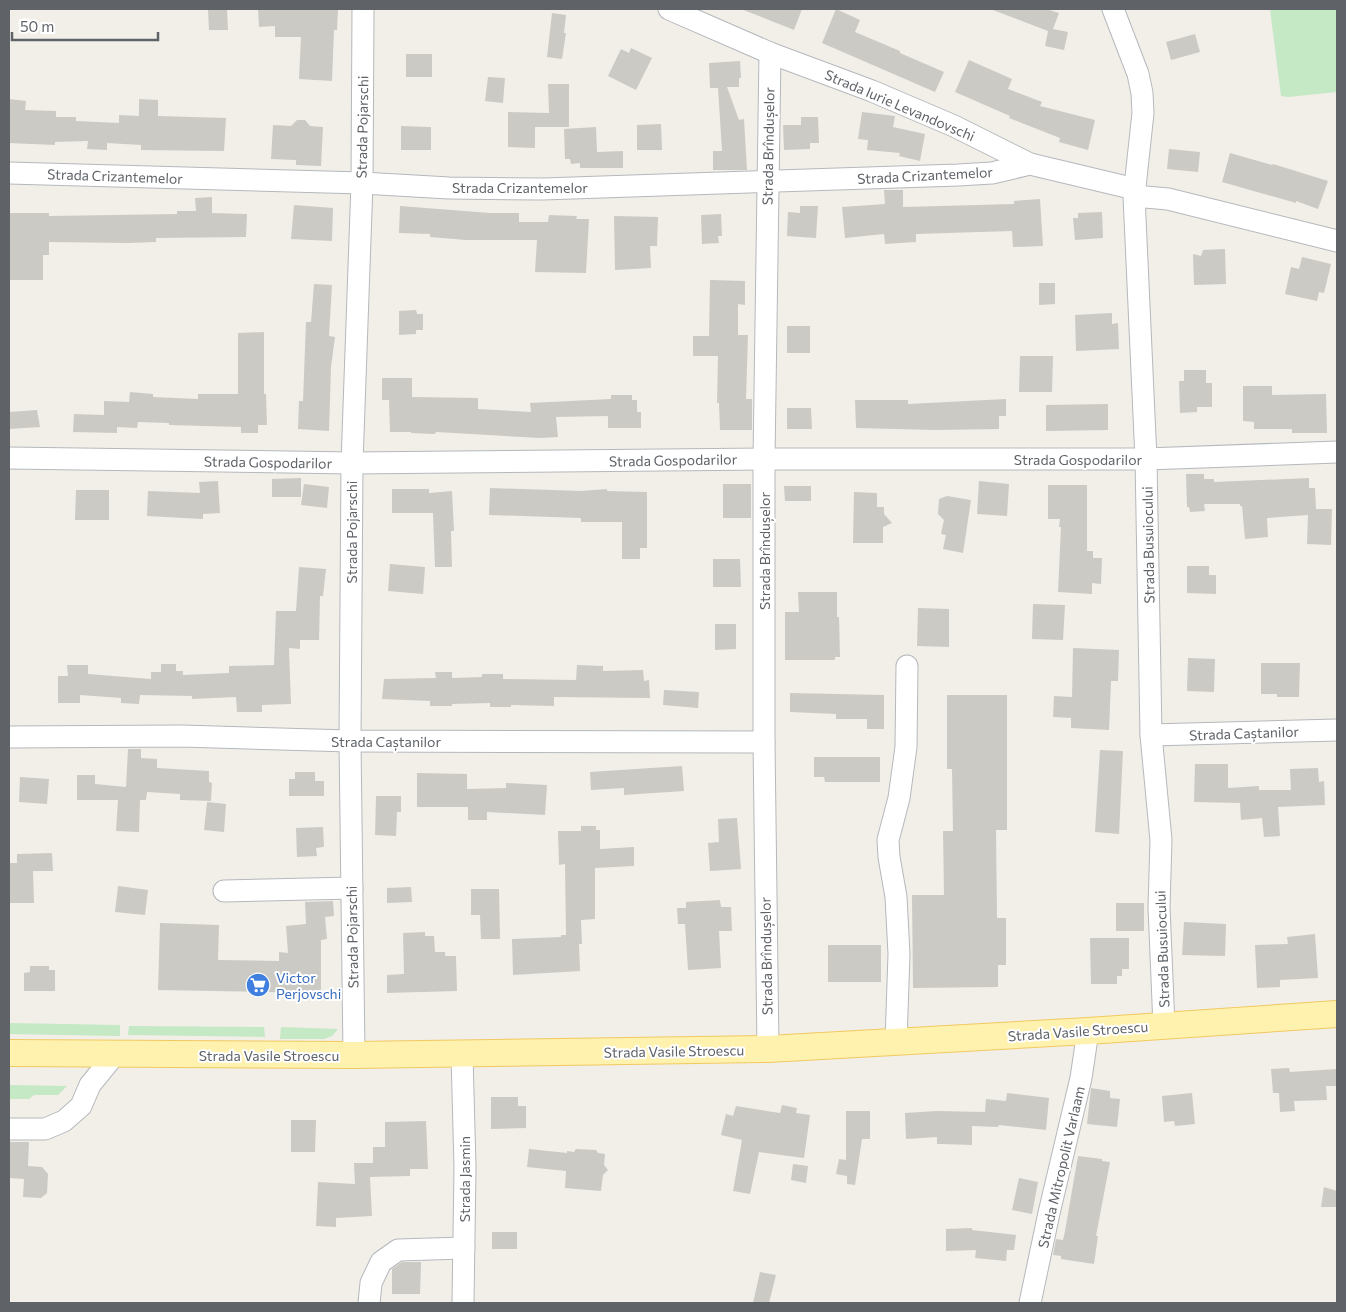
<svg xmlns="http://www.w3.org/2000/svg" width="1346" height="1312" font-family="Commissioner,sans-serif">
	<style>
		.green { fill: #c5e8c5 }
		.building { fill: #cccac5 }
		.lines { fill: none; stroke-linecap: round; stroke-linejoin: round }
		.minor-casing { stroke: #b5b8bc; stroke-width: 23 }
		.major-casing { stroke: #f2c960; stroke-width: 28 }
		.minor { stroke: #fff; stroke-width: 21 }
		.major { stroke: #fff2af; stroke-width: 26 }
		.labels { text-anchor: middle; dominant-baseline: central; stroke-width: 4; stroke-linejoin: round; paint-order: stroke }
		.street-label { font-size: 14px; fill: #5f6368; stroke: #fff }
		.shop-label { font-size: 14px; fill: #366cbe; stroke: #fff; text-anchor: start }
	</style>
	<rect width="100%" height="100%" fill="#f1efe8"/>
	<g class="green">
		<path d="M1270,9h67v83l-49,5 -7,-1z"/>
		<path d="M9,1023l111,2v11l-111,-2z"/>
		<path d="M129,1026l135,1 1,10 -137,-2z"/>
		<path d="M281,1027l57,2 -6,7 -8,3h-44z"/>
		<path d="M9,1085l58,1 -9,9h-24l-5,4h-20z"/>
	</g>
	<g class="building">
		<path d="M208,9h19l1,21h-19z"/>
		<path d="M258,9h80l-1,21h-3l-2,51 -33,-2 2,-42h-26v-11l-16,1z"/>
		<path d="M741,9h61l-8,21z"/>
		<path d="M836,9l24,11 -5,12 45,19v2l44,19 -9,20 -113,-49z"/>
		<path d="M993,9h53l13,4 -6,16 15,3 -4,18 -19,-4 3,-15 -55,-21z"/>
		<path d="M552,13l14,2 -2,18h2l-4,26 -15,-2z"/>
		<path d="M1195,34l5,18 -29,8 -5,-18z"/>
		<path d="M631,48l21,10 -16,32 -28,-14 13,-27 8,4z"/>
		<rect x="406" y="54" width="26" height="23"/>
		<path d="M969,60l43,19 -4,10 34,13 -2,4 55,14 -7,30 -29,-8 1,-4 -51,-20 1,-2 -55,-24z"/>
		<path d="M740,61l1,17h-2v9h-12l12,33 5,-1 3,51h-34v-19h9l-4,-63h-8l-1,-25z"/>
		<path d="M488,77l17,1 -2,25 -18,-2z"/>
		<path d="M548,84h21v43h-34v21l-27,-1v-35l41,1z"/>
		<path d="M9,99l17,2 -1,9 31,1v6h20v4l43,2v-8l20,1v-17l19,1v16l68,2 -2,33 -83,-1v-5l-34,-2v7l-20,-1 1,-8 -33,1v3l-46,-2z"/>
		<path d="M862,112l33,4 -2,11 32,7 -5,27 -21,-5 1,-3 -33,-3 1,-10 -10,-1z"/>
		<path d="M801,117h17l1,26h-9v6l-26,1 -1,-25h18z"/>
		<path d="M297,120h8l5,6 13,1 -2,39 -25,-1v-5l-25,-1 2,-34 18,1z"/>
		<path d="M661,124l1,26h-25v-25z"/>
		<path d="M401,126l30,1v23h-30z"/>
		<path d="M596,127l1,25 26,-1v17h-43v-5l-9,1 -1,-5h-5l-1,-30z"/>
		<path d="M1169,149l31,3 -2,20 -31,-3z"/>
		<path d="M1230,153l42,12 1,-1 55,17 -10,28 -22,-8v2l-74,-21z"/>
		<path d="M884,190h19v17l111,-3v-3l26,-2 3,47 -30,1 -1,-16 -96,3v8l-31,2 -1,-10 -39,4 -3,-31 43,-3z"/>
		<path d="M212,197v16l35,1 -1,23 -90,1v4l-28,1 -79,-1v13h-6v25h-34v-67h40v3l128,-2v-3h19l-1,-13z"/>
		<path d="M294,205l39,3 -1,33 -41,-2z"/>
		<path d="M400,206l90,7h29v9h29l1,-7 28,1 -1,3h13l-3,54 -51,-1 2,-32h-71l-36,-3v-3l-31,-1z"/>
		<path d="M800,206h18l-2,32 -29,-2 1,-24 12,1z"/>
		<path d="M1102,212l1,26 -28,2 -2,-22h5v-5z"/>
		<path d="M721,214l1,22h-4l1,7 -17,1 -1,-29z"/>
		<path d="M614,216l44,1 -1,29h-7l1,22 -36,2z"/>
		<path d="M1225,249l1,35 -32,1 -1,-31 8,2 2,-6z"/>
		<path d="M1302,257l29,7 -7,29 -5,-1 -2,9 -32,-7 6,-27 8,2z"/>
		<path d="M710,280l35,1v24l-7,-1v31h10l-2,64h6v31h-32l-1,-27h-2l1,-47h-25v-20h16z"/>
		<path d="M1039,283h16v21l-16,1z"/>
		<path d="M314,284l18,1 -3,51 6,1 -4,30 -2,64 -31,-2 1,-28h4l3,-79h5z"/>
		<path d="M416,310l1,4h6v16h-7v4l-17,1v-24z"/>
		<path d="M1112,313v11l6,-1 1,26 -43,2 -1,-36z"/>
		<rect x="787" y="326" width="23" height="27"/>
		<path d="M264,332v62h2l1,31h-9v8h-17v-6l-72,-2v-2l-31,-1 -1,6 -20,-1v6l-44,-1 1,-18 30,1v-14l25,1 1,-10 23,2v3l45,2v-5h40v-61z"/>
		<path d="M1020,356h33l-1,36h-33z"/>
		<path d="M1184,370h22v13h6v24h-15v5l-17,1 -1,-32h5z"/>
		<path d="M382,378h30v19l66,1v11l53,3 -1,-9 81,-4v-4h21v5h5v12h4v16h-33v-12l-52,1 2,20 -18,1 -104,-6 -1,2h-2l-22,-1v-1h-21l-1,-32h-7z"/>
		<path d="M1243,386h29v9l54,-1 1,39h-35v-4h-38v-7l-11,-1z"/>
		<path d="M1006,399v17h-7v13l-64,1 -79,-2 -1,-28h53v4z"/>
		<path d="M1108,404v26l-62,1v-26z"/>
		<path d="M787,408h24l1,21h-25z"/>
		<path d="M37,410l3,17 -31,2v-17z"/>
		<path d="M1186,474h18v5h10v3l95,-4v10h6l1,21h16l-1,36 -24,-1 1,-29 -41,3 1,19 -23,2 -3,-33h-2v-2h-36l1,7 -15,1 -1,-5h-2z"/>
		<path d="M301,478v19h-29v-18z"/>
		<path d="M218,481l2,32 -17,1v5l-56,-3 1,-25 52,2 -1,-11z"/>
		<path d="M979,481l30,3 -2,32 -30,-2z"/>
		<path d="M304,484l25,3 -2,21 -26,-3z"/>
		<rect x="723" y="484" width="28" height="34"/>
		<path d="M1048,485h39v66h6v7h9l-1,26 -9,-1v11l-34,-2 3,-65h-2l1,-8h-12z"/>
		<path d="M784,486h27v15h-26z"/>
		<path d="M490,488l91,3 26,-2v2l40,1v56h-7v11h-18v-37h-41v-4l-92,-3z"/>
		<path d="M392,489h37v4l23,-2 2,40h-3l1,36h-17l-2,-54h-41z"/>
		<path d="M76,490h33v30h-34z"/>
		<path d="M854,492l23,1v14h7v7l8,9 -9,4v16h-30z"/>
		<path d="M947,496l24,4 -8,53 -20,-4 3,-14 -5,-1 3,-14 -6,-6 1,-15z"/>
		<path d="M713,559h27l1,28h-28z"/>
		<path d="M390,564l35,3 -2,27 -35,-3z"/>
		<path d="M1187,566h22v9h7v19l-29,-1z"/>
		<path d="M299,567l27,2 -3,27h-3l-1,44h-19v9l-11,-1 2,56 -29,1v7h-25l-1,-15 -44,2v-3l-52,-1 -1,9 -18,-1v-5l-41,-3v8h-22v-27h10l-1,-11h21v9l63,5v-7h10v-8h15v7h7v4l46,-2v-7l45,-1 2,-54h20z"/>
		<path d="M798,592h39v25h2l1,40h-5v3h-50v-48h14z"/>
		<path d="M1033,604l32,1 -2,35 -31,-1z"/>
		<path d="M918,608l31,1v38l-32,-1z"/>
		<path d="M715,624h21v25l-21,1z"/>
		<path d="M1073,648l46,2 -1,31h-7l-2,49 -38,-2v-10l-18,-1 1,-21 18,1z"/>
		<path d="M1188,658l27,1 -1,33 -27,-1z"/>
		<path d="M1261,663h39l-1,34h-22v-3h-16z"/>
		<path d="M577,665l26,1v5l40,-1 1,11 5,-1 1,18 -96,-1v9l-43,-1v2h-21v-4l-38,1v2h-22v-5l-48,-2 2,-20 52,-1 -1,-6h17v6l30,-1v-3h21v5l73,1z"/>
		<path d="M664,690l35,2 -1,16 -35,-3z"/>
		<path d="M790,693l94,2v34h-17v-10h-31v-5l-46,-2z"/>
		<path d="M947,695h60v135h-11l1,88h9v47h-8v22l-85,1 -1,-93h32l-1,-64h10l-1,-62h-5z"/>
		<path d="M128,749h13v9l16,1v9l52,3v11l3,1 -1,18 -31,-1v-6l-33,-2 -1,8h-6l-1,32 -23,-1 2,-31h-41v-25h18v9l31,3z"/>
		<path d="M1100,750l23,1 -4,83 -24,-2z"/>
		<path d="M814,757h66v25h-55l-1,-5h-10z"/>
		<path d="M1195,764h33v24l31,-2v4h32l-1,-21 28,-1 1,14 5,-1 1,24 -47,2 2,29 -16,1 -2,-19 -21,2 -1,-17 -46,-1z"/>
		<path d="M682,766l2,25 -60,4v-7l-33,2 -1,-18z"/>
		<path d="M295,772h20v9h9v15h-35v-17h6z"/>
		<path d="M417,773l50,1v15l39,-1v-5l41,2 -2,30 -58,-3v8h-19v-13h-51z"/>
		<path d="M20,777l29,2 -2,25 -28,-2z"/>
		<path d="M376,796h25v16h-4l-1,24 -21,-1z"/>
		<path d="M207,802l19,2 -2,28 -20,-2z"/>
		<path d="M737,818l4,51 -31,2 -2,-28 11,-1 -1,-23z"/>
		<path d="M581,826h15v4h4v19l34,-2v19l-39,2v51l-14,1 1,24h-3l1,27 -67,4 -1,-36 49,-2v-2h5l-1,-71 -6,1 -1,-34h23z"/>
		<path d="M323,827l1,20 -8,1 1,8 -20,1 -1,-29z"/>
		<path d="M52,853l1,18h-20l1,32h-25v-40h8v-9z"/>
		<path d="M118,886l30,4 -3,25 -30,-3z"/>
		<path d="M411,887l1,15 -25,1v-15z"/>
		<path d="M471,889h28l1,50h-19l-1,-24h-9z"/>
		<path d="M720,900l1,7h10l1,24h-13l2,37 -33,2 -3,-46h-7l-1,-16h9v-6z"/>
		<path d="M333,901l1,15 -9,1 2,22 -6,1v53l-163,-3 2,-67 59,2 -1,35 61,1v-9l9,1 -2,-27 20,-2 -1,-22z"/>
		<rect x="1116" y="903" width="28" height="28"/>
		<path d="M1184,922l42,2 -1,32 -43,-1z"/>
		<path d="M425,932v4h9l1,16h10v4h11l1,35 -70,2v-18l17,-1 -1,-41z"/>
		<path d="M1315,934l3,44 -38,2v7l-23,1 -2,-43 33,-1 -1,-7z"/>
		<path d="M1090,938h39v31h-7v7h-5v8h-26z"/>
		<rect x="828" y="945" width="53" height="37"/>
		<path d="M30,966h19v4h6v21h-31v-18l6,-1z"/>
		<path d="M1289,1068l1,4 47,-3v17h-11l1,14 -33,1 1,10 -15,1 -1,-19h-6l-2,-24z"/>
		<path d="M1091,1088l19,3v7l10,1 -3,28 -30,-3z"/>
		<path d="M1007,1093l42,5 -3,32 -47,-5 -1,2 -26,-1v19l-32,-1h-3v-7l-31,2 -1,-26 32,-2 48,1 1,-13 20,2z"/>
		<path d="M1192,1093l3,31 -20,2 -1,-5 -10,1 -2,-26z"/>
		<path d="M491,1097h27v9h8v22l-35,1z"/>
		<path d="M782,1105l15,3 -1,5 14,2 -6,43 -45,-6 -9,42 -17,-3 9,-51 -21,-5 5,-21 7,2 3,-10 44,7z"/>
		<path d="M846,1111h24v28h-8l-7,46 -8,-1v-8l-11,-2 3,-15 7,1z"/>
		<path d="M291,1120h25l-1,32h-24z"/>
		<path d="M426,1121l2,48h-18v7l-40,1 2,39 -36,2v9l-20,-1 2,-44 37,2 -1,-21h19v-16h12v-25z"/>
		<path d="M9,1142h20l-1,24 14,1 6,7 -1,19 -6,5 -18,-1 1,-18 -15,-1z"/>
		<path d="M529,1149l38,4v-2l7,1 2,-3 20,1 2,3 7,1 -1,11 4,5 -5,5 -2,16 -36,-3 1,-17 -39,-4z"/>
		<path d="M1078,1156l24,3v2l8,1 -14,74h2l-4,28 -33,-5v-3l-8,-1 3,-16 7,1 2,-9z"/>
		<path d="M793,1164l15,2 -2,17 -15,-3z"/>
		<path d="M1019,1178l19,4 -6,32 -20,-4z"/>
		<path d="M1324,1187l13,4v16h-16z"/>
		<path d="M972,1228v2l44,5 -2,15h-7l-1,11 -31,-3 1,-8 -30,1v-22z"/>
		<rect x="492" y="1232" width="25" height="17"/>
		<path d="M402,1262h19l-1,32h-28v-25z"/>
		<path d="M760,1272l16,3 -7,28h-16z"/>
	</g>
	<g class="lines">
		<g class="minor-casing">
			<g id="minor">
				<path d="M669,9l101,44 102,38 82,35 76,38 105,25"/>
				<path d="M1113,9l25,65 4,19 1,20 -9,83 12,263 5,276 10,105 -2,67 5,119"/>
				<path d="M9,173l353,10 87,5 94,1 415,-14 34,-2 38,-9"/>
				<path d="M1134,196l34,3 169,42"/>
				<path d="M9,458l343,5 412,-4h382l191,-7"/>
				<path d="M1151,735l186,-5"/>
				<path d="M9,737l173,-1 168,5 414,1"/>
				<path d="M224,891l128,-3"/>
				<path d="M896,1042l3,-88 -3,-57 -7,-40 -1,-17 11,-42 7,-51 1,-81"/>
				<path d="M768,1049l-4,-307v-283l6,-406"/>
				<path d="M354,1055l-4,-314 2,-278 10,-280 1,-174"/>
				<path d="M462,1055l3,112 -2,136"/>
				<path d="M9,1129h36l19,-8 17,-15 9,-21 26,-32"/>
				<path d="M369,1303l2,-20 10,-21 17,-12 66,-2"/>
				<path d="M1030,1303l19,-90 32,-135 7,-47"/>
			</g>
		</g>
		<g class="major-casing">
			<path id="major" d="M9,1053l345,2 414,-6 320,-18 249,-17"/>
		</g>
		<use href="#minor" class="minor"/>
		<use href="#major" class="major"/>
	</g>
	<defs>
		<g id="supermarket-disc" transform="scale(1.25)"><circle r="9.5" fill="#3f7fe0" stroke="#fff"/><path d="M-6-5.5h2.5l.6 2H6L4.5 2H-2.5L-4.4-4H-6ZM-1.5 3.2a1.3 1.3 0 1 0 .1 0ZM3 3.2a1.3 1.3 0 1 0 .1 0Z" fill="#fff"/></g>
	</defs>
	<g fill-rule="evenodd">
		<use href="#supermarket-disc" x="258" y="985"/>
	</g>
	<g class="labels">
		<g class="street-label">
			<text transform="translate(900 105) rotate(23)">Strada Iurie Levandovschi</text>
			<text transform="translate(362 127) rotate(-89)">Strada Pojarschi</text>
			<text transform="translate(768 146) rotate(-89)">Strada Brîndușelor</text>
			<text transform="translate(925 175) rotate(-3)">Strada Crizantemelor</text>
			<text transform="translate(115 176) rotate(2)">Strada Crizantemelor</text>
			<text x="520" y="187">Strada Crizantemelor</text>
			<text x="1078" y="459">Strada Gospodarilor</text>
			<text transform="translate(673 460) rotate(-1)">Strada Gospodarilor</text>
			<text transform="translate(268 462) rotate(1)">Strada Gospodarilor</text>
			<text transform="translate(351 532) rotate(-90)">Strada Pojarschi</text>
			<text transform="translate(1148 545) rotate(-91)">Strada Busuiocului</text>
			<text transform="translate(764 551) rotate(-90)">Strada Brîndușelor</text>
			<text transform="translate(1244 733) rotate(-2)">Strada Caștanilor</text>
			<text x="386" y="741">Strada Caștanilor</text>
			<text transform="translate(352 937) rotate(-91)">Strada Pojarschi</text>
			<text transform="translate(1162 949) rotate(-92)">Strada Busuiocului</text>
			<text transform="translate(766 956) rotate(-91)">Strada Brîndușelor</text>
			<text transform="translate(1078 1031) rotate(-4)">Strada Vasile Stroescu</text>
			<text transform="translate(674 1051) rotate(-1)">Strada Vasile Stroescu</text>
			<text x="269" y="1055">Strada Vasile Stroescu</text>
			<text transform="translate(1061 1167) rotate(-77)">Strada Mitropolit Varlaam</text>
			<text transform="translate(464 1179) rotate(-90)">Strada Jasmin</text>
		</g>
		<g class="shop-label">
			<text x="276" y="977">Victor<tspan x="276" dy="16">Perjovschi</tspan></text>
		</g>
	</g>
	<rect width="1346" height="1312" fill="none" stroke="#5f6368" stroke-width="20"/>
	<path d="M12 32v8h146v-8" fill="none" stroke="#5f6368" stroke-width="2.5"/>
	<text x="20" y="32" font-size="15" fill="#5f6368" stroke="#ffffff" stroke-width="4" paint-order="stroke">50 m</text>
</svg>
